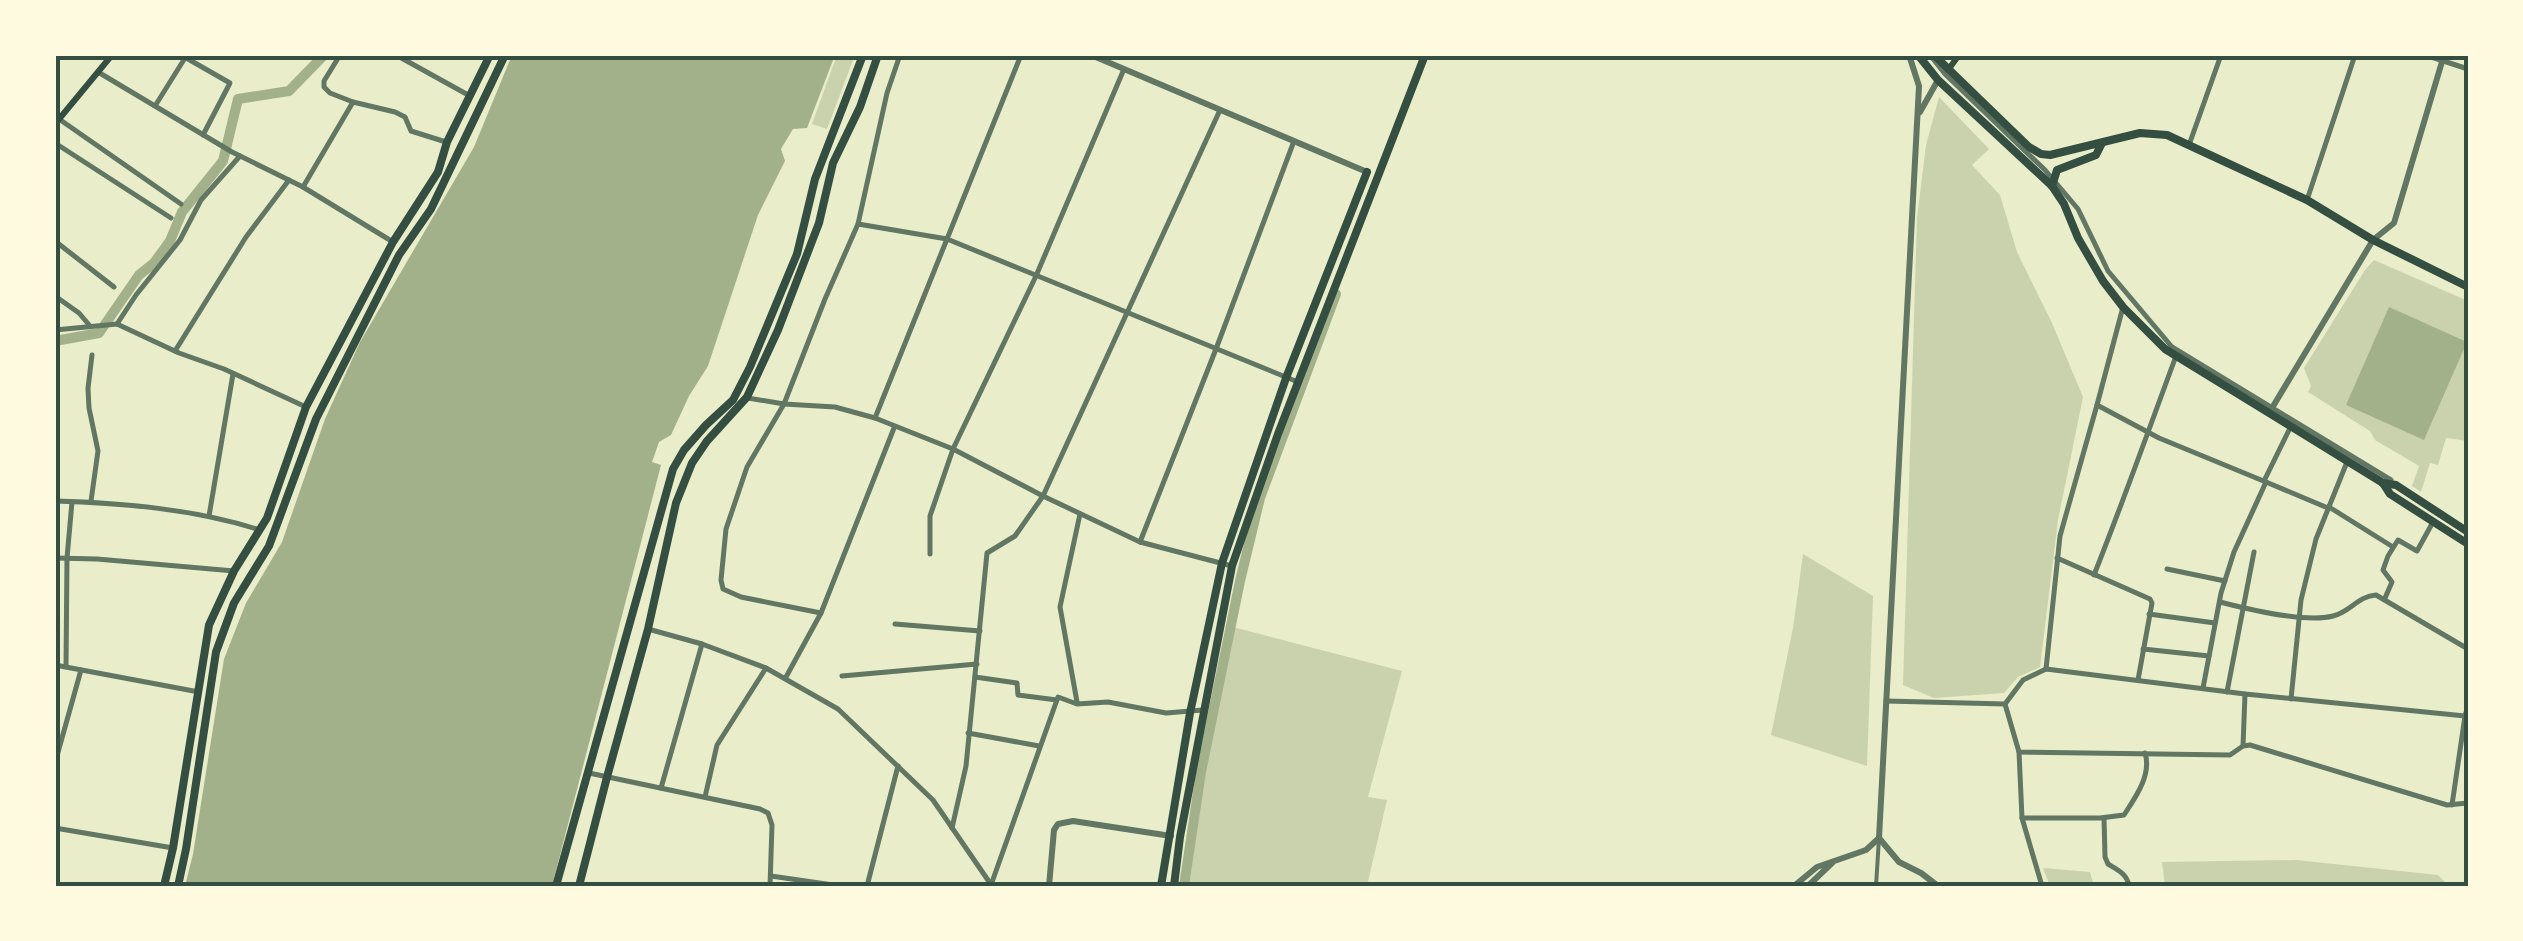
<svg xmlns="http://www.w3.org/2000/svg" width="2523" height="941" font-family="'Fira Sans',sans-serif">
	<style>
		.green { fill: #cad2ad }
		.water { fill: #a3b18a }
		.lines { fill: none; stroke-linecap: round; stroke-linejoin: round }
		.canal { stroke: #a3b18a; stroke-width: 10 }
		.pedestrian { stroke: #617663; stroke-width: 4 }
		.minor { stroke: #617663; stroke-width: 5 }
		.tertiary { stroke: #617663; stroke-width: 6 }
		.secondary { stroke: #344e41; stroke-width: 6 }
		.primary { stroke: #344e41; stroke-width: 8 }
		.trunk { stroke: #344e41; stroke-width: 8 }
		.neatline { fill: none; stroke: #344e41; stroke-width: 4 }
	</style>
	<rect width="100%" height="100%" fill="#e9edc9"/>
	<g class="green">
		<path d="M837,55h18l-28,74 -15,-5z"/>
		<path d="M1939,97l50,52 -17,16 28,30 17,57 35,71 31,74 -25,123 -18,147 -22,10 -14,16 -70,5 -31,-13 14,-467 9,-73z"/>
		<path d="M2374,260l94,41v108l-3,13 3,19 -22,-3 -8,27 -8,-2 -9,29 -9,-6 7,-20 -44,-26 -5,-9 -62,-39 3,-6 -7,-18 61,-98z"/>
		<path d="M1803,554l70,42 -6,170 -96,-31 22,-107z"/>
		<path d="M1233,627l169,44 -34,126 19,3 -20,86h-178l15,-106z"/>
		<path d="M2296,860l142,15 11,11h-284l-3,-24z"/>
		<path d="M2043,868l47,4 4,14h-44z"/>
	</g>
	<g class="water">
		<path d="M512,55h323l-28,73 -14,1 -12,20 4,12 -27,54 -50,151 -19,30 -18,39 -12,7 -7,20 9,3 -109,421h-367l8,-32 31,-195 22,-56 36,-61 43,-123 35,-77 114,-195z"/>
		<path d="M2389,307l78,35 -43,98 -78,-35z"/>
	</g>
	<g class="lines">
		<g class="canal">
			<path d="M55,341l44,-8 40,-58 15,-12 16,-22 12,-29 41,-51 15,-62 51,-8 35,-36"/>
			<path d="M1184,886l17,-114 39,-191 20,-83 76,-204"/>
		</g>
		<path class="pedestrian" d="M1876,886l3,-48"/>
		<g class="minor">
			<path d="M181,55l49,28 -27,52"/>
			<path d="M340,55l-16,26v6l6,6 23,9 42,10 10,5 6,14 35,11"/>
			<path d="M396,55l74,41"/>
			<path d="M1930,55l15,19 100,96 33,39 30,62 64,76 219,133"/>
			<path d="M2425,55l43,14"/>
			<path d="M98,72l134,80 71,35 90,55"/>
			<path d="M155,106l30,-48"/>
			<path d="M59,119l122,85"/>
			<path d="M55,143l116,75"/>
			<path d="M2189,145l32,-90"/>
			<path d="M303,187l50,-85"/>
			<path d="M2307,200l48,-145"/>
			<path d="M858,224l89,15 351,143"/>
			<path d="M55,241l59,46"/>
			<path d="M55,296l24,17 11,13"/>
			<path d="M2123,307l-26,98 62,33 107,44 -32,70 -13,41 -18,95"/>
			<path d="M117,324l19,-29 44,-55 21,-40 39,-44"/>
			<path d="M55,330l62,-6 62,29 45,16 82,38"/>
			<path d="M175,351l71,-114 43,-57"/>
			<path d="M748,398l36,6 51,3 40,11 78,31 90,47 97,46 92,24"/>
			<path d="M875,418l146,-363"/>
			<path d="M2264,481l27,-55"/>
			<path d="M2266,482l62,26"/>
			<path d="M55,501c68,2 139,8 205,29"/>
			<path d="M91,501l7,-50 -9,-43 -1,-20 4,-33"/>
			<path d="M2329,507l64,40"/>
			<path d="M209,516l24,-142"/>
			<path d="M1140,542l76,-193 78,-208"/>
			<path d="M930,554v-38l23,-67 83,-173 88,-207"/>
			<path d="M55,558l42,1 137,12"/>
			<path d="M2057,558l93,41 2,4 -14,77"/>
			<path d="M2167,569l58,12"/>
			<path d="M2094,575c29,-73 55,-146 82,-219"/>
			<path d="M2385,598l7,-16 -9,-12 5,-14 10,-16 19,11 16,-29"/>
			<path d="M2220,602c27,7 86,21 113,14 17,-4 25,-20 43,-21l92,54"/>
			<path d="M821,613l-80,-16 -18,-8 -2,-9 5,-51 21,-62 37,-63 41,-105 33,-75 29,-131 13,-38"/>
			<path d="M2149,614l66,9"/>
			<path d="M895,624l85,7"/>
			<path d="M648,629l54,15 64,24 72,41 95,91 59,86"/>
			<path d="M2143,649l66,7"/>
			<path d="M55,665l144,27"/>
			<path d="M66,667l1,-109 5,-56"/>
			<path d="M2046,669l14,-133 37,-131"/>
			<path d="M842,676l135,-12"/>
			<path d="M786,677l35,-64 73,-185"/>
			<path d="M975,677l42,6 1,12 39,5"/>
			<path d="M2227,692l27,-140"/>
			<path d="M2291,699l10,-99 15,-61 31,-77"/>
			<path d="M1886,701l119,3 14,48 211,3 13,-9 7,-1 197,60 21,-2"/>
			<path d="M1077,702l-17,-95 20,-93"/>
			<path d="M2005,704l18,-24 23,-11 199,25 220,22 3,-10"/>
			<path d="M968,733l71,13"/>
			<path d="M2243,746l2,-52"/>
			<path d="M2019,752l3,66 20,68"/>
			<path d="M55,763l26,-93"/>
			<path d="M589,773l171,36 8,4 4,12 -2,61"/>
			<path d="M661,788l41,-144"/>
			<path d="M705,797l12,-52 49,-77"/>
			<path d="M2452,805l13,-89"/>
			<path d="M2022,818h78l24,-3c11,-17 28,-40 21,-62"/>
			<path d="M2104,818l1,39 3,7c10,6 19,10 21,22"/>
			<path d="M55,828l118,20"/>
			<path d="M952,828l14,-62 21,-213 28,-17 28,-40 177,-386"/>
			<path d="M771,876l69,10"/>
			<path d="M991,885l67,-188 19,7 31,-2 58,11 37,-3"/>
			<path d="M867,886l31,-120"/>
		</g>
		<g class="tertiary">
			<path d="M1091,55l276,117"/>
			<path d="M1920,112l18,-32"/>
			<path d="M2269,413l104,-173 21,-17 50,-168"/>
			<path d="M1879,838l40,-752 -10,-31"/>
			<path d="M1879,838l20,24 22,11 17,13"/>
			<path d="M1049,886l5,-56 4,-6 15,-3 98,15"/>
			<path d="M1794,886l23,-19 49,-17 13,-12"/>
			<path d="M1808,886l24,-23"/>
		</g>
		<g class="secondary">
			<path d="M1948,70l11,-15"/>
			<path d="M55,124l57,-69"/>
		</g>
		<g class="primary">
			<path d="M2383,483l13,2 72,47"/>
			<path d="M164,886l9,-38 36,-223 25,-54 33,-53 39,-111 87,-165 45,-70 9,-30 43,-87"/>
			<path d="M178,886l8,-37 30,-197 18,-49 35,-57 47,-127 83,-164 32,-46 74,-154"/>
			<path d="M556,886l117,-417 11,-19 22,-25 27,-25 17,-33 47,-113 18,-75 48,-124"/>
			<path d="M579,886l28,-109 41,-148 28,-126 16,-40 15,-22 40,-44 31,-67 41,-107 14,-60 27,-56 18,-52"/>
			<path d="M1161,886l29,-173 32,-150 64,-185 81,-206"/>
			<path d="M1174,886l6,-49 52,-271 46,-132 147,-379"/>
		</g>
		<g class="trunk">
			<path d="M1918,55l20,25 114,106 12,18 14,34 25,43 20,26 42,42 218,134 7,11 78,50"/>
			<path d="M1934,55l95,92 12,7 9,1 90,-22 27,2 140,65 66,40 95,47"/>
			<path d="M2052,186l5,-16 39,-15 6,-12"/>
		</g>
	</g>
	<rect width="2523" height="941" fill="none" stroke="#fefae0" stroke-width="115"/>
	<rect x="58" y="58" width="2408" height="826" class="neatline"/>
</svg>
